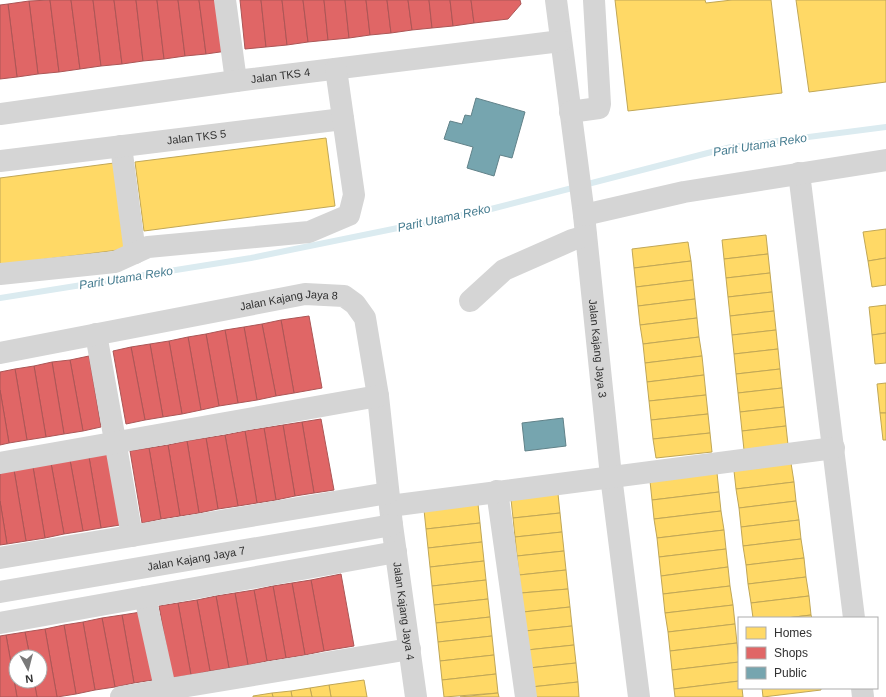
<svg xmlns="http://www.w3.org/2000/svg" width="886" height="697" font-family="Helvetica,sans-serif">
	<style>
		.homes { fill: #ffd966; stroke: #c1a756 }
		.shops { fill: #e06666; stroke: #ac5656 }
		.public { fill: #76a5af; stroke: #618289 }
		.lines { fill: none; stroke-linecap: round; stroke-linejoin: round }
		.stream { stroke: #dbebf0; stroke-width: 6 }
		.minor { stroke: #d5d5d5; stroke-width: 22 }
		.labels { text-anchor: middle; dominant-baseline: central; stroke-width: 4; stroke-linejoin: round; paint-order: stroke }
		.street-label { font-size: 11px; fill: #313131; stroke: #fff }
		.water-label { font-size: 12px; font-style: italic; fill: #447b8f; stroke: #fff }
	</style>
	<rect width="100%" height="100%" fill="#fff"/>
	<g class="homes">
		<path d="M615,0h90l1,3 26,-3h39l11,93 -154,18z"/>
		<path d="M796,0h90v82l-77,10z"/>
		<path d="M326,138l9,68 -191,25 -9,-69z"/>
		<path d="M114,163l12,86 -126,16v-87z"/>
		<path d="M886,229v29l-18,3 -5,-29z"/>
		<path d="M766,235l2,19 -44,5 -2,-19z"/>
		<path d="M688,242l3,19 -57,7 -2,-19z"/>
		<path d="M768,254l2,19 -44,5 -2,-19z"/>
		<path d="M886,258v27l-14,2 -4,-26z"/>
		<path d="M691,261l2,19 -57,7 -2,-19z"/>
		<path d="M770,273l2,19 -44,5 -2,-19z"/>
		<path d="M693,280l2,19 -57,7 -2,-19z"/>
		<path d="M772,292l2,19 -44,5 -2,-19z"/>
		<path d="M695,299l2,19 -57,7 -2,-19z"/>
		<path d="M886,305v28l-14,2 -3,-28z"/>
		<path d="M774,311l2,19 -44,5 -2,-19z"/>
		<path d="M697,318l2,19 -56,7 -3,-19z"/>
		<path d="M776,330l2,19 -44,5 -2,-19z"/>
		<path d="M886,333v30l-11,1 -3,-29z"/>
		<path d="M699,337l3,19 -57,7 -2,-19z"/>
		<path d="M778,349l2,20 -44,5 -2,-20z"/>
		<path d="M702,356l2,19 -57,7 -2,-19z"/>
		<path d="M780,369l2,19 -44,5 -2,-19z"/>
		<path d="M704,375l2,20 -57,6 -2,-19z"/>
		<path d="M886,383v30h-6l-3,-29z"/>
		<path d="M782,388l2,19 -44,5 -2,-19z"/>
		<path d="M706,395l2,19 -57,6 -2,-19z"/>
		<path d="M784,407l2,19 -44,5 -2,-19z"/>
		<path d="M880,413h6v27h-3z"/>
		<path d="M708,414l2,19 -57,6 -2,-19z"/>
		<path d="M786,426l2,19 -44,5 -2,-19z"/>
		<path d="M710,433l2,19 -56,6 -3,-19z"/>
		<path d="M791,463l3,19 -58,7 -2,-18z"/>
		<path d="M717,473l2,19 -67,8 -2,-19z"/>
		<path d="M794,482l2,19 -57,7 -3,-19z"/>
		<path d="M719,492l2,19 -67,8 -2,-19z"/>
		<path d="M558,494l2,19 -47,5 -2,-19z"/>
		<path d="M796,501l3,19 -58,7 -2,-19z"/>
		<path d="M478,504l2,19 -54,6 -2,-19z"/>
		<path d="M721,511l3,19 -67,8 -3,-19z"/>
		<path d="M560,513l2,19 -47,5 -2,-19z"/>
		<path d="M799,520l2,19 -58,7 -2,-19z"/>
		<path d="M480,523l2,19 -54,6 -2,-19z"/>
		<path d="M724,530l2,19 -67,8 -2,-19z"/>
		<path d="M562,532l2,19 -47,5 -2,-19z"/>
		<path d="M801,539l3,19 -58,7 -3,-19z"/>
		<path d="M482,542l2,19 -54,6 -2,-19z"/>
		<path d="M726,549l2,18 -67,9 -2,-19z"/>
		<path d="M564,551l2,19 -47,5 -2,-19z"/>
		<path d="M804,558l2,19 -58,7 -2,-19z"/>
		<path d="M484,561l2,19 -54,6 -2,-19z"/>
		<path d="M728,567l2,19 -67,8 -2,-18z"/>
		<path d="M566,570l2,19 -47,4 -2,-18z"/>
		<path d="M806,577l3,19 -58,7 -3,-19z"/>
		<path d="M486,580l2,19 -54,6 -2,-19z"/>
		<path d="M730,586l3,19 -68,8 -2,-19z"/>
		<path d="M568,589l2,18 -47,5 -2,-19z"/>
		<path d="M809,596l2,19 -25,3h-33l-2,-15z"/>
		<path d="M488,599l2,18 -54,6 -2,-18z"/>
		<path d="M733,605l2,19 -67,8 -3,-19z"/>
		<path d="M570,607l2,19 -47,5 -2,-19z"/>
		<path d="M811,615l1,3h-26z"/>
		<path d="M490,617l2,19 -54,6 -2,-19z"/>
		<path d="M735,624l2,19 -67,8 -2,-19z"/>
		<path d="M572,626l2,19 -47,5 -2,-19z"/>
		<path d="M492,636l2,19 -54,6 -2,-19z"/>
		<path d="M737,643l2,19 -67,8 -2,-19z"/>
		<path d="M574,645l2,18 -47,5 -2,-18z"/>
		<path d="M494,655l2,19 -54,6 -2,-19z"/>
		<path d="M739,662v19l-65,8 -2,-19z"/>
		<path d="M576,663l2,19 -47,5 -2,-19z"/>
		<path d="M496,674l2,19 -54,4 -2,-17z"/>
		<path d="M364,680l3,17h-36l-2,-12z"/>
		<path d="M739,681v7h3l1,9h-68l-1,-8z"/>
		<path d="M578,682l1,15h-47l-1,-10z"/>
		<path d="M329,685l2,12h-19l-2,-9z"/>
		<path d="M310,688l2,9h-20l-1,-6z"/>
		<path d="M762,688h59v2l-58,7z"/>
		<path d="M291,691l1,6h-19l-1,-4z"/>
		<path d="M272,693l1,4h-20v-1z"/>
		<path d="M498,693l1,4h-39z"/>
	</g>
	<g class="shops">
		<path d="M50,0l9,72 -21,2 -9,-73z"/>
		<path d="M50,0h21l9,69 -21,3z"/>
		<path d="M71,0h22l8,66 -21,3z"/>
		<path d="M93,0h21l8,64 -21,2z"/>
		<path d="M114,0h22l7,61 -21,3z"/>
		<path d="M136,0h21l7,59 -21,2z"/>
		<path d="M157,0h21l7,56 -21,3z"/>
		<path d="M178,0h21l7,54 -21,2z"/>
		<path d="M199,0h22l6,51 -21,3z"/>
		<path d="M240,0h21l5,47 -21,2z"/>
		<path d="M261,0h21l5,45 -21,2z"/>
		<path d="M282,0h21l5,42 -21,3z"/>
		<path d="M303,0h21l4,40 -20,2z"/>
		<path d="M324,0h21l4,38 -21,2z"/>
		<path d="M345,0h21l4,35 -21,3z"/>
		<path d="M366,0h21l4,33 -21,2z"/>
		<path d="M387,0h21l4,30 -21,3z"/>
		<path d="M408,0h21l3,28 -20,2z"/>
		<path d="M429,0h21l3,26 -21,2z"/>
		<path d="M450,0h21l3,23 -21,3z"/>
		<path d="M471,0h49l1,4 -13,15 -34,4z"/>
		<path d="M29,1l9,73 -21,3 -9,-73z"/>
		<path d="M8,4l9,73 -17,2v-74z"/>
		<path d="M309,316l13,72 -28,5 -13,-73z"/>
		<path d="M281,320l13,73 -18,3 -14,-72z"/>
		<path d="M262,324l14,72 -19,4 -13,-73z"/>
		<path d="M244,327l13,73 -19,3 -13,-73z"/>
		<path d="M225,330l13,73 -19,3 -13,-72z"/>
		<path d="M206,334l13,72 -18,4 -13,-73z"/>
		<path d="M188,337l13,73 -19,4 -13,-73z"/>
		<path d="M169,341l13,73 -19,3 -13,-73z"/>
		<path d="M150,344l13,73 -18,3 -14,-73z"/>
		<path d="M131,347l14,73 -19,4 -13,-73z"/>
		<path d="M89,356l12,71 -18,4 -13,-71z"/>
		<path d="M70,360l13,71 -19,3 -12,-72z"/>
		<path d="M52,362l12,72 -18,3 -12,-71z"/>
		<path d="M34,366l12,71 -19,3 -12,-71z"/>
		<path d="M15,369l12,71 -18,3 -9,-53v-18z"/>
		<path d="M0,390l9,53 -9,2z"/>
		<path d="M321,419l13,71 -20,3 -12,-71z"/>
		<path d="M302,422l12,71 -19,3 -12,-71z"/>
		<path d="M283,425l12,71 -19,4 -12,-72z"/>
		<path d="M264,428l12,72 -19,3 -12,-72z"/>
		<path d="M245,431l12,72 -19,3 -13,-71z"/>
		<path d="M225,435l13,71 -20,3 -12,-71z"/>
		<path d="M206,438l12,71 -19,4 -12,-72z"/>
		<path d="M187,441l12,72 -19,3 -12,-71z"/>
		<path d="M168,445l12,71 -19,3 -12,-71z"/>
		<path d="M149,448l12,71 -19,4 -12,-72z"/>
		<path d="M108,454l12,71 -19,3 -12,-71z"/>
		<path d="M89,457l12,71 -18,3 -13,-71z"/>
		<path d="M70,460l13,71 -19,3 -13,-71z"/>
		<path d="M51,463l13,71 -19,4 -12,-71z"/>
		<path d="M33,467l12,71 -19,3 -12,-71z"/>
		<path d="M14,470l12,71 -19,3 -7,-43v-29z"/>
		<path d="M0,501l7,43 -7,1z"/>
		<path d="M341,574l13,72 -30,5 -13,-71z"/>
		<path d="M311,580l13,71 -19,4 -13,-72z"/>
		<path d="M292,583l13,72 -19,3 -13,-72z"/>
		<path d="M273,586l13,72 -19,3 -13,-71z"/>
		<path d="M254,590l13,71 -19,4 -13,-72z"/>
		<path d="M235,593l13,72 -19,3 -13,-72z"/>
		<path d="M216,596l13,72 -19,3 -13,-71z"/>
		<path d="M197,600l13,71 -19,4 -13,-72z"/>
		<path d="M178,603l13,72 -19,3 -13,-72z"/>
		<path d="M141,612l12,68 -19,3 -12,-68z"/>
		<path d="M122,615l12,68 -19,4 -13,-69z"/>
		<path d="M102,618l13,69 -20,3 -12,-68z"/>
		<path d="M83,622l12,68 -19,4 -12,-69z"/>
		<path d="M64,625l12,69 -19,3 -12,-68z"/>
		<path d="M45,629l12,68h-20l-3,-16h6v-24h-10l-5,-25z"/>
		<path d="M25,632l5,25h-14v24h18l3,16h-20l-11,-62z"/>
		<path d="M6,635l11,62h-17v-61z"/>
	</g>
	<g class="public">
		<path d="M476,98l49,14 -13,46 -12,-3 -6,21 -27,-8 6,-21 -29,-8 6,-18 12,3 3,-9 6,1z"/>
		<path d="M563,418l3,28 -41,5 -3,-28z"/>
	</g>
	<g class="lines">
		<path class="stream" d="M0,298l251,-40 240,-49 240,-62 155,-20"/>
		<g class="minor">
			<path d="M225,0l11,81"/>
			<path id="s1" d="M556,0l28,215 27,261 28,221"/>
			<path d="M570,112l29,-4 1,-4 -6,-104"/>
			<path id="s2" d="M0,114l236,-33 325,-40"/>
			<path d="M121,146l14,107"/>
			<path id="s3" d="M0,161l343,-42"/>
			<path d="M799,173l55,445"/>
			<path d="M584,215l100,-23 202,-32"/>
			<path d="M0,274l115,-12 33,-15 161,-15 40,-17 5,-20 -18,-126"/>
			<path d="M470,301l34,-31 68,-30 14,-4"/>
			<path d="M96,334l36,202"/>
			<path id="s4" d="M0,353l305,-59 39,2 11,8 10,14 13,78 14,129 24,172"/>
			<path d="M0,463l378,-67"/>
			<path d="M497,491l29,206"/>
			<path d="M390,506l444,-58"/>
			<path d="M0,558l388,-65"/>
			<path id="s5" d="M0,592l392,-67"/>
			<path d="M145,597l22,100"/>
			<path d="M0,623l396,-71"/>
			<path d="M862,688l1,9"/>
			<path d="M121,697l289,-48"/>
		</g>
	</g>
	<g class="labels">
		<g class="street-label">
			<text stroke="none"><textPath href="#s2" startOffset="283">Jalan TKS 4</textPath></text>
			<text stroke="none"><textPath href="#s3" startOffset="198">Jalan TKS 5</textPath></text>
			<text stroke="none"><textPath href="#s4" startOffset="294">Jalan Kajang Jaya 8</textPath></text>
			<text stroke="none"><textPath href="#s1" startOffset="351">Jalan Kajang Jaya 3</textPath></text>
			<text stroke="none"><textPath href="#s5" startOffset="199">Jalan Kajang Jaya 7</textPath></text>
			<text stroke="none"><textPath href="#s4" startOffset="676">Jalan Kajang Jaya 4</textPath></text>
		</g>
		<g class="water-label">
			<text transform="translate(760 145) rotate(-9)">Parit Utama Reko</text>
			<text transform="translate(444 218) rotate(-12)">Parit Utama Reko</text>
			<text transform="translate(126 278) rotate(-9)">Parit Utama Reko</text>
		</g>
	</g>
	<rect x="738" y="617" width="140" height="72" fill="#ffffff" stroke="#adadad"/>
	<rect x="746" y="627" width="20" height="12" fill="#ffd966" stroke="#adadad"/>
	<text x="774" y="637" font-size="12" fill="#313131">Homes</text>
	<rect x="746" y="647" width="20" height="12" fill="#e06666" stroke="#adadad"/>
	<text x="774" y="657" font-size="12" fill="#313131">Shops</text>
	<rect x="746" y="667" width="20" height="12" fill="#76a5af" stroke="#adadad"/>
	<text x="774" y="677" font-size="12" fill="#313131">Public</text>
	<g transform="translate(28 669) rotate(173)"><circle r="19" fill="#ffffff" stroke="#adadad"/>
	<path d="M0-3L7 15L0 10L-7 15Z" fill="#797979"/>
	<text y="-6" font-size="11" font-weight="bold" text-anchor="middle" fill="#313131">N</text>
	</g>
</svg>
